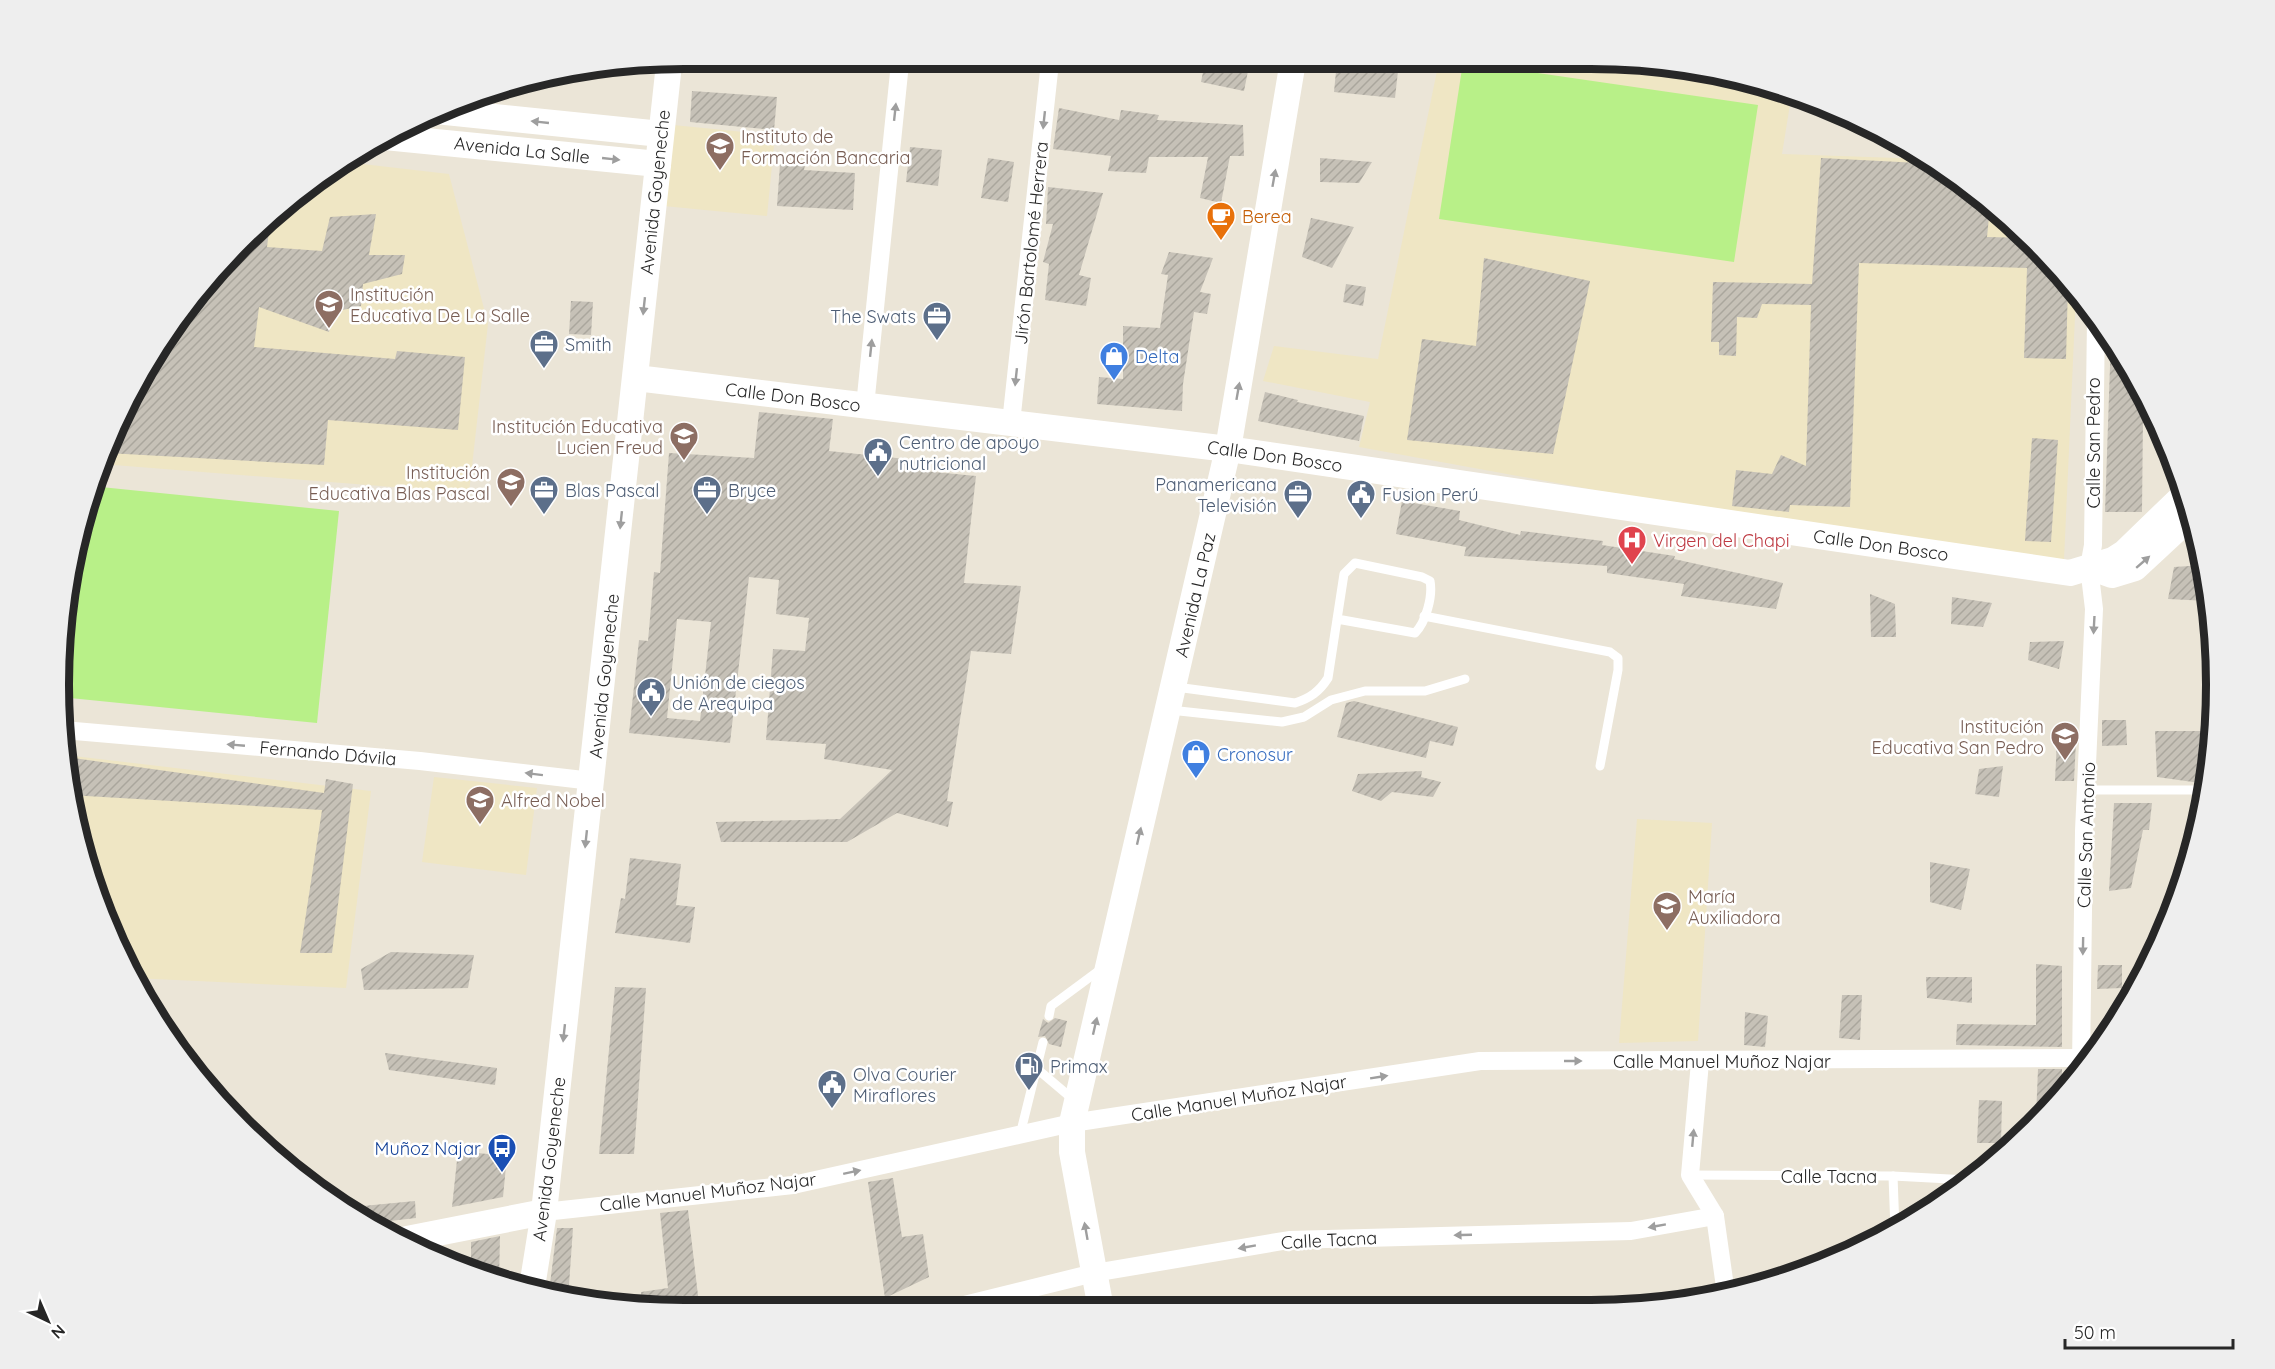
<svg xmlns="http://www.w3.org/2000/svg" width="2275" height="1369" font-family="Quicksand,sans-serif">
	<style>
		.education { fill: #efe6c4 }
		.pitch { fill: #b8f088 }
		.building { fill: url(#building-hatch); fill-rule: evenodd }
		.lines { fill: none; stroke-linecap: round; stroke-linejoin: round }
		.lane { stroke: #fff; stroke-width: 9 }
		.street { stroke: #fff; stroke-width: 18 }
		.secondary { stroke: #fff; stroke-width: 26 }
		.oneway { fill: #9e9e9e }
		.labels { text-anchor: middle; dominant-baseline: central; stroke-width: 5; stroke-linejoin: round; paint-order: stroke }
		.education-label { font-size: 18px; fill: #785e54; stroke: #fff; text-anchor: start }
		.street-label { font-size: 18px; fill: #272727; stroke: #fff }
		.food-label { font-size: 18px; fill: #c56008; stroke: #fff; text-anchor: start }
		.service-label { font-size: 18px; fill: #4e5e75; stroke: #fff; text-anchor: start }
		.shop-label { font-size: 18px; fill: #366cbe; stroke: #fff; text-anchor: start }
		.health-label { font-size: 18px; fill: #be3a42; stroke: #fff; text-anchor: start }
		.transit-label { font-size: 18px; fill: #164399; stroke: #fff; text-anchor: end }
		.rim { fill: none; stroke: #272727; stroke-width: 8 }
	</style>
	<defs>
		<pattern id="building-hatch" width="6" height="6" patternUnits="userSpaceOnUse" patternTransform="scale(1.5)"><rect width="6" height="6" fill="#c6c1b7"/><path d="M-1 1l2-2M0 6l6-6M5 7l2-2" fill="none" stroke="#aaa69d"/></pattern>
	</defs>
	<rect width="100%" height="100%" fill="#ebe5d7"/>
	<g class="education">
		<path d="M1632,60l160,32 -10,62 145,5 12,5 94,78 43,52 -12,266 -239,-28 -466,-85 11,-45 -107,-21 11,-35 104,13 61,-298z"/>
		<path d="M673,125l102,10 -8,81 -103,-10z"/>
		<path d="M345,162l104,12 39,150 -19,169 -368,-29 63,-128 78,-94 62,-54z"/>
		<path d="M65,755l306,36 -25,197 -213,-10 -41,-92 -22,-80z"/>
		<path d="M434,777l103,11 -11,87 -104,-13z"/>
		<path d="M1637,819l75,4 -14,218 -79,2z"/>
	</g>
	<g class="pitch">
		<path d="M1463,62l295,43 -24,157 -295,-43z"/>
		<path d="M91,486l248,25 -22,212 -257,-26 4,-95z"/>
	</g>
	<g class="building">
		<path d="M1250,61l-6,30 -43,-9 4,-20z"/>
		<path d="M1337,61l62,1 -4,36 -61,-6z"/>
		<path d="M692,91l85,6 -3,33 -84,-8z"/>
		<path d="M1059,108l60,12 2,-10 38,5 -2,5 86,5 1,31h-14l-9,47 -21,-5 8,-41h-59l-3,16 -38,-2 3,-15 -58,-7z"/>
		<path d="M910,147l32,3 -4,36 -32,-4z"/>
		<path d="M988,158l26,4 -6,40 -27,-4z"/>
		<path d="M1320,158l52,4 -13,21 -39,-1z"/>
		<path d="M1821,158l118,6 51,43 -3,30 42,1 39,47 -2,74 -42,-1 3,-90 -168,-5 -9,244 -60,-2 -1,7 -57,-6 4,-36 36,4 9,-19 25,11 5,-161 -49,-1 -5,14 -20,-1 -1,39 -17,-1v-13h-8l2,-60 99,2z"/>
		<path d="M780,164l25,1 -1,5 51,3 -2,37 -76,-4z"/>
		<path d="M1048,187l55,6 -24,82 12,3 -5,28 -41,-6 4,-36 -6,-2 10,-38h-7z"/>
		<path d="M376,214l-7,41h36l-3,19 -39,10 -2,22 -28,6 -4,20 -70,-25 -5,40 141,12 2,-8 68,6 -7,73 -130,-10 -4,45 -217,-12 57,-117 78,-94 29,-26 -4,31 55,4 8,-34z"/>
		<path d="M1311,218l43,9 -22,41 -30,-11z"/>
		<path d="M1169,252l44,6 -13,34 11,2 -4,20 -13,-2 -11,72 -1,27 -85,-7 2,-27 24,2v-53l37,2 8,-53 -7,-1z"/>
		<path d="M1484,258l106,23 -37,173 -146,-14 15,-101 54,7z"/>
		<path d="M1346,284l20,3 -3,19 -20,-4z"/>
		<path d="M571,301l22,1 -2,33 -22,-1z"/>
		<path d="M2111,337l43,80h-11l-1,95h-37z"/>
		<path d="M1265,392l33,8 -1,2 67,14 -5,25 -101,-20z"/>
		<path d="M759,412l74,7 -4,32 96,10 -1,10 52,5 -12,107 57,3 -10,68 -40,-3 -24,150 6,1 -5,25 -51,-14 -50,29h-126l-5,-20 124,-3 52,-49 -68,-11 2,-15 -60,-4 7,-91 32,2 4,-33 -33,-4 3,-34 -30,-3 -19,166 -101,-10 10,-93 9,1 6,-69 6,1 9,-120 85,5zM677,619l34,3 -11,99 -33,-3z"/>
		<path d="M2032,438l26,2 -7,102 -26,-1z"/>
		<path d="M1402,501l58,10 -1,9 61,15 1,-4 82,10 -1,4 73,11 -1,3 109,24 -7,26 -95,-13 3,-12 -77,-11v-7l-143,-10 2,-9 -70,-13z"/>
		<path d="M2205,565l3,36 -40,-2 6,-32z"/>
		<path d="M1870,594l25,10 1,33h-25z"/>
		<path d="M1952,597l40,6 -9,24 -32,-3z"/>
		<path d="M2064,641l-5,28 -31,-9 2,-18z"/>
		<path d="M1354,701l104,26 -5,19 -23,-5 -4,17 -89,-21 9,-34z"/>
		<path d="M2102,720h24l1,25 -25,1z"/>
		<path d="M2155,731h57l-4,36 -8,16 -43,-6z"/>
		<path d="M2057,740l19,1 -2,40h-19z"/>
		<path d="M66,757l258,36 2,-14 27,5 -21,169h-32l22,-143 -253,-15z"/>
		<path d="M2003,766l-4,31 -24,-3 4,-25z"/>
		<path d="M1422,771l-1,6 20,5 -8,15 -41,-5 -11,9 -29,-10 6,-17z"/>
		<path d="M2114,803h38l-3,27h-6l-12,58 -22,3z"/>
		<path d="M630,858l51,6 -5,41 19,2 -5,36 -75,-10 6,-35 4,1z"/>
		<path d="M1930,862l40,7 -9,41 -31,-8z"/>
		<path d="M391,952l83,3 -6,33 -104,2 -3,-21z"/>
		<path d="M2036,964l26,2v81l-106,-2 1,-21 79,1z"/>
		<path d="M2098,965h24v23l-25,1z"/>
		<path d="M1926,977h46v26l-45,-5z"/>
		<path d="M615,987l31,1 -12,166h-35z"/>
		<path d="M1842,995h20l-2,45 -21,-2z"/>
		<path d="M1745,1012l23,4 -3,31 -21,-2z"/>
		<path d="M1055,1018l12,3 -6,26 -12,-3 -4,-8 -7,1 5,-18 5,4z"/>
		<path d="M385,1053l112,15 -2,17 -106,-15z"/>
		<path d="M2038,1069h24v19l-26,29z"/>
		<path d="M1979,1100l23,1 -1,42h-24z"/>
		<path d="M458,1151l49,5 -4,41 -51,10z"/>
		<path d="M893,1178l9,59 21,-3 6,43 -44,21 -17,-116z"/>
		<path d="M415,1201l1,17 -44,5 -30,-15z"/>
		<path d="M688,1210l11,94 -56,5 -2,-17 27,-4 -8,-75z"/>
		<path d="M557,1228h16l-4,57 -19,-1z"/>
		<path d="M500,1236l-1,44 -28,-9v-29z"/>
	</g>
	<g class="lines">
		<g class="lane">
			<path d="M1424,616l186,36 8,6v12l-18,96"/>
			<path d="M1176,687l119,16c15,-5 24,-11 33,-25l16,-104 11,-11 67,14 8,4c3,15 -4,41 -15,52l-78,-14"/>
			<path d="M1170,710l112,12 22,-5 27,-17 34,-9h60l40,-12"/>
			<path d="M2086,790h120"/>
			<path d="M1049,1016l2,-10 50,-37"/>
			<path d="M1036,1068l39,33"/>
			<path d="M1020,1135l23,-93"/>
			<path d="M1690,1175l203,1 75,4"/>
			<path d="M1893,1176l2,54"/>
		</g>
		<g class="street">
			<path d="M865,406l35,-343"/>
			<path d="M1011,423l39,-361"/>
			<path d="M63,730l357,31 172,20"/>
			<path d="M1700,1062l-10,113 25,41 11,78"/>
			<path d="M2081,1067l3,-236 10,-222 -5,-42 4,-22 3,-226"/>
			<path d="M544,1212l249,-27 279,-62 408,-62 601,-3"/>
			<path d="M948,1309l146,-36 195,-33 342,-9 84,-15"/>
		</g>
		<g class="secondary">
			<path d="M436,111l225,23"/>
			<path d="M385,137l273,27"/>
			<path d="M636,378l592,71 842,124 43,-13 11,-7 60,-58"/>
			<path d="M2098,570l14,5 23,-7 56,-52"/>
			<path d="M407,1239l137,-27"/>
			<path d="M532,1287l12,-75 125,-1148"/>
			<path d="M1101,1309l-29,-157v-29l156,-674 65,-388"/>
		</g>
	</g>
	<defs><path id="oneway-solid" d="M-6-.8H1V-3.2L6.5 0L1 3.2V.8H-6Z" transform="scale(1.5)"/></defs>
	<g class="oneway">
		<use href="#oneway-solid" transform="translate(895 112) rotate(-84)"/>
		<use href="#oneway-solid" transform="translate(1044 120) rotate(96)"/>
		<use href="#oneway-solid" transform="translate(540 122) rotate(-174)"/>
		<use href="#oneway-solid" transform="translate(611 159) rotate(6)"/>
		<use href="#oneway-solid" transform="translate(1274 178) rotate(-80)"/>
		<use href="#oneway-solid" transform="translate(644 306) rotate(96)"/>
		<use href="#oneway-solid" transform="translate(871 348) rotate(-84)"/>
		<use href="#oneway-solid" transform="translate(1016 377) rotate(96)"/>
		<use href="#oneway-solid" transform="translate(1238 391) rotate(-80)"/>
		<use href="#oneway-solid" transform="translate(621 520) rotate(96)"/>
		<use href="#oneway-solid" transform="translate(2143 562) rotate(-41)"/>
		<use href="#oneway-solid" transform="translate(2094 625) rotate(93)"/>
		<use href="#oneway-solid" transform="translate(236 745) rotate(-175)"/>
		<use href="#oneway-solid" transform="translate(534 774) rotate(-173)"/>
		<use href="#oneway-solid" transform="translate(1139 836) rotate(-77)"/>
		<use href="#oneway-solid" transform="translate(586 839) rotate(96)"/>
		<use href="#oneway-solid" transform="translate(2083 946) rotate(91)"/>
		<use href="#oneway-solid" transform="translate(1095 1026) rotate(-77)"/>
		<use href="#oneway-solid" transform="translate(564 1033) rotate(96)"/>
		<use href="#oneway-solid" transform="translate(1573 1061)"/>
		<use href="#oneway-solid" transform="translate(1379 1077) rotate(-9)"/>
		<use href="#oneway-solid" transform="translate(1693 1138) rotate(-85)"/>
		<use href="#oneway-solid" transform="translate(852 1172) rotate(-12)"/>
		<use href="#oneway-solid" transform="translate(1657 1226) rotate(170)"/>
		<use href="#oneway-solid" transform="translate(1086 1231) rotate(-100)"/>
		<use href="#oneway-solid" transform="translate(1463 1235) rotate(178)"/>
		<use href="#oneway-solid" transform="translate(1247 1247) rotate(170)"/>
	</g>
	<defs>
		<g id="university-pin" transform="scale(1.5)"><path d="M0 17L-7.5 6A9.5 9.5 0 1 1 7.5 6Z" fill="#8d6e63" stroke="#fff"/><path d="M0-5L7-2L0 1L-7-2ZM-4 1L0 2.5L4 1V4Q0 6-4 4Z" fill="#fff"/></g>
		<g id="cafe-pin" transform="scale(1.5)"><path d="M0 17L-7.5 6A9.5 9.5 0 1 1 7.5 6Z" fill="#e8710a" stroke="#fff"/><path d="M-5.5-4.5H6V0H3Q3 3.5 0 3.5H-2.5Q-5.5 3.5-5.5 0ZM3-3.2v2h1.7v-2ZM-6 4.5H4V6H-6Z" fill="#fff"/></g>
		<g id="school-pin" transform="scale(1.5)"><path d="M0 17L-7.5 6A9.5 9.5 0 1 1 7.5 6Z" fill="#8d6e63" stroke="#fff"/><path d="M0-5L7-2L0 1L-7-2ZM-4 1L0 2.5L4 1V4Q0 6-4 4Z" fill="#fff"/></g>
		<g id="office-pin" transform="scale(1.5)"><path d="M0 17L-7.5 6A9.5 9.5 0 1 1 7.5 6Z" fill="#5c6f8a" stroke="#fff"/><path d="M-6-3h4V-5.5h4V-3h4V5H-6ZM-1-4.5V-3h2v-1.5ZM-6 0V1H6V0Z" fill="#fff"/></g>
		<g id="shop-pin" transform="scale(1.5)"><path d="M0 17L-7.5 6A9.5 9.5 0 1 1 7.5 6Z" fill="#3f7fe0" stroke="#fff"/><path d="M-5-2.5h2.3a2.7 3.5 0 0 1 5.4 0H5L5.5 6h-11ZM-1.5-2.5h3a1.5 2.3 0 0 0-3 0Z" fill="#fff"/></g>
		<g id="civic-pin" transform="scale(1.5)"><path d="M0 17L-7.5 6A9.5 9.5 0 1 1 7.5 6Z" fill="#5c6f8a" stroke="#fff"/><path d="M-.6-6.5H3V-4.5H.6V-3L4-1V1h2V6H-6V1h2V-1L-.6-3ZM-1.2 2.5V6h2.4V2.5Z" fill="#fff"/></g>
		<g id="hospital-pin" transform="scale(1.5)"><path d="M0 17L-7.5 6A9.5 9.5 0 1 1 7.5 6Z" fill="#e0444e" stroke="#fff"/><path d="M-5-5h3v3.5h4V-5h3V5h-3V1.5h-4V5h-3Z" fill="#fff"/></g>
		<g id="fuel-pin" transform="scale(1.5)"><path d="M0 17L-7.5 6A9.5 9.5 0 1 1 7.5 6Z" fill="#5c6f8a" stroke="#fff"/><path d="M-5.5-6h7V0h2V4h1.3V-2.5L3-4.5l.8-.8L6-3V5H2.5V1h-1V6h-7ZM-4.2-4.7v3.2H.2V-4.7Z" fill="#fff"/></g>
		<g id="bus-pin" transform="scale(1.5)"><path d="M0 17L-7.5 6A9.5 9.5 0 1 1 7.5 6Z" fill="#1a4fb4" stroke="#fff"/><path d="M-5-6H5V4H4V6H2V4H-2V6H-4V4H-5ZM-3.5-4V0h7V-4ZM-3.5 1.2v1.5H-2V1.2ZM2 1.2v1.5H3.5V1.2Z" fill="#fff"/></g>
	</defs>
	<g fill-rule="evenodd">
		<use href="#university-pin" x="720" y="146"/>
		<use href="#cafe-pin" x="1221" y="216"/>
		<use href="#school-pin" x="329" y="304"/>
		<use href="#office-pin" x="937" y="316"/>
		<use href="#office-pin" x="544" y="344"/>
		<use href="#shop-pin" x="1114" y="356"/>
		<use href="#school-pin" x="684" y="436"/>
		<use href="#civic-pin" x="878" y="452"/>
		<use href="#school-pin" x="511" y="482"/>
		<use href="#office-pin" x="544" y="490"/>
		<use href="#office-pin" x="707" y="490"/>
		<use href="#office-pin" x="1298" y="494"/>
		<use href="#civic-pin" x="1361" y="494"/>
		<use href="#hospital-pin" x="1632" y="540"/>
		<use href="#civic-pin" x="651" y="692"/>
		<use href="#school-pin" x="2065" y="736"/>
		<use href="#shop-pin" x="1196" y="754"/>
		<use href="#school-pin" x="480" y="800"/>
		<use href="#university-pin" x="1667" y="906"/>
		<use href="#fuel-pin" x="1029" y="1066"/>
		<use href="#civic-pin" x="832" y="1084"/>
		<use href="#bus-pin" x="502" y="1148"/>
	</g>
	<g class="labels">
		<g class="education-label">
			<text x="741" y="136">Instituto de<tspan x="741" dy="21">Formación Bancaria</tspan></text>
			<text x="350" y="294">Institución<tspan x="350" dy="21">Educativa De La Salle</tspan></text>
			<text x="663" y="426" text-anchor="end">Institución Educativa<tspan x="663" dy="21">Lucien Freud</tspan></text>
			<text x="490" y="472" text-anchor="end">Institución<tspan x="490" dy="21">Educativa Blas Pascal</tspan></text>
			<text x="2044" y="726" text-anchor="end">Institución<tspan x="2044" dy="21">Educativa San Pedro</tspan></text>
			<text x="501" y="800">Alfred Nobel</text>
			<text x="1688" y="896">María<tspan x="1688" dy="21">Auxiliadora</tspan></text>
		</g>
		<g class="street-label">
			<text transform="translate(522 150) rotate(6)">Avenida La Salle</text>
			<text transform="translate(655 192) rotate(-84)">Avenida Goyeneche</text>
			<text transform="translate(1031 243) rotate(-84)">Jirón Bartolomé Herrera</text>
			<text transform="translate(793 397) rotate(7)">Calle Don Bosco</text>
			<text transform="translate(2093 443) rotate(-90)">Calle San Pedro</text>
			<text transform="translate(1275 456) rotate(8)">Calle Don Bosco</text>
			<text transform="translate(1881 545) rotate(8)">Calle Don Bosco</text>
			<text transform="translate(1195 595) rotate(-77)">Avenida La Paz</text>
			<text transform="translate(604 676) rotate(-84)">Avenida Goyeneche</text>
			<text transform="translate(328 753) rotate(5)">Fernando Dávila</text>
			<text transform="translate(2086 835) rotate(-88)">Calle San Antonio</text>
			<text x="1722" y="1061">Calle Manuel Muñoz Najar</text>
			<text transform="translate(1239 1098) rotate(-9)">Calle Manuel Muñoz Najar</text>
			<text transform="translate(549 1159) rotate(-83)">Avenida Goyeneche</text>
			<text x="1829" y="1176">Calle Tacna</text>
			<text transform="translate(708 1192) rotate(-7)">Calle Manuel Muñoz Najar</text>
			<text transform="translate(1329 1240) rotate(-3)">Calle Tacna</text>
		</g>
		<g class="food-label">
			<text x="1242" y="216">Berea</text>
		</g>
		<g class="service-label">
			<text x="916" y="316" text-anchor="end">The Swats</text>
			<text x="565" y="344">Smith</text>
			<text x="899" y="442">Centro de apoyo<tspan x="899" dy="21">nutricional</tspan></text>
			<text x="1277" y="484" text-anchor="end">Panamericana<tspan x="1277" dy="21">Televisión</tspan></text>
			<text x="565" y="490">Blas Pascal</text>
			<text x="728" y="490">Bryce</text>
			<text x="1382" y="494">Fusion Perú</text>
			<text x="672" y="682">Unión de ciegos<tspan x="672" dy="21">de Arequipa</tspan></text>
			<text x="1050" y="1066">Primax</text>
			<text x="853" y="1074">Olva Courier<tspan x="853" dy="21">Miraflores</tspan></text>
		</g>
		<g class="shop-label">
			<text x="1135" y="356">Delta</text>
			<text x="1217" y="754">Cronosur</text>
		</g>
		<g class="health-label">
			<text x="1653" y="540">Virgen del Chapi</text>
		</g>
		<g class="transit-label">
			<text x="481" y="1148">Muñoz Najar</text>
		</g>
	</g>
	<path d="M0 0H2275V1369H0ZM684 69H1591A615 615 0 0 1 2206 684V685A615 615 0 0 1 1591 1300H684A615 615 0 0 1 69 685V684A615 615 0 0 1 684 69Z" fill="#eee" fill-rule="evenodd"/>
	<path class="rim" d="M684 69H1591A615 615 0 0 1 2206 684V685A615 615 0 0 1 1591 1300H684A615 615 0 0 1 69 685V684A615 615 0 0 1 684 69Z"/>
	<g transform="translate(48 1321) rotate(136)" stroke="#ffffff" stroke-width="4.5" paint-order="stroke">
	<path d="M0-4.5L10 22L0 15L-10 22Z" fill="#272727"/>
	<text y="-9" font-size="16" font-weight="bold" text-anchor="middle" fill="#272727">N</text>
	</g>
	<path d="M2065 1339v9h168v-9" fill="none" stroke="#272727" stroke-width="3"/>
	<text x="2074" y="1339" font-size="18" fill="#272727" stroke="#ffffff" stroke-width="4.5" paint-order="stroke">50 m</text>
</svg>
